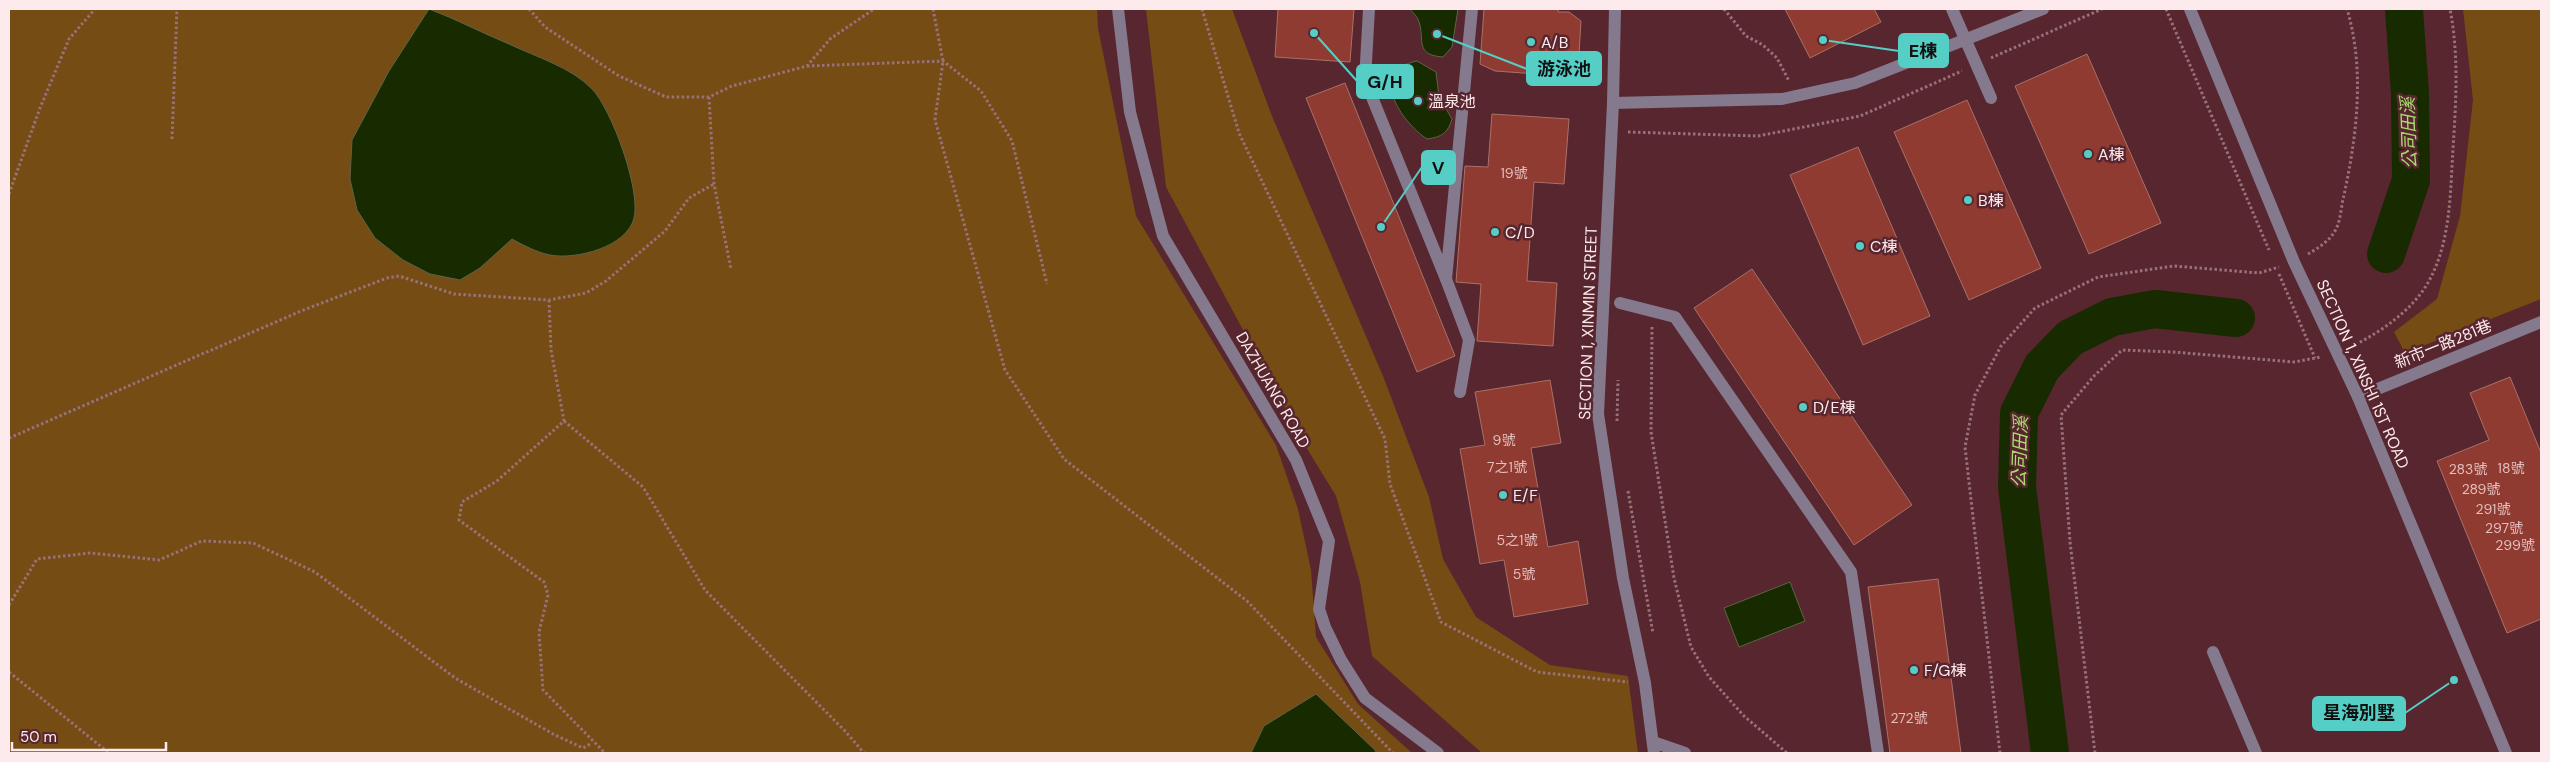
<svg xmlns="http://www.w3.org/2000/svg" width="2550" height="762" font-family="'DM Sans','Noto Sans TC',sans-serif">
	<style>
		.green { fill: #754c13 }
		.water { fill: #182a00; stroke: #5d6447 }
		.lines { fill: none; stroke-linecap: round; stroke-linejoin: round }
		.river { stroke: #182a00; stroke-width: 38 }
		.building { fill: #903b31; stroke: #a97168 }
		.path { stroke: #987279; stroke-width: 3; stroke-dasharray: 2.5 2.5; stroke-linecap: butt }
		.minor { stroke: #84798d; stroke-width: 12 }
		.poi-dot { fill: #55cec6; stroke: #57262f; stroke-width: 2 }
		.labels { text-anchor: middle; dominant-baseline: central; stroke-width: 5; stroke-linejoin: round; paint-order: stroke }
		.number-label { font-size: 14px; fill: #e2bebd }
		.poi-label { font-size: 16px; fill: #fdeaec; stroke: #57262f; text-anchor: start }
		.street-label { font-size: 16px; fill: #fdeaec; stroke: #57262f }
		.water-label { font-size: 18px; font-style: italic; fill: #aadb6f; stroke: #57262f }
		.leader { fill: none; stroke: #55cec6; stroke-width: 2 }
		.callout-dot { fill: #55cec6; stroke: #57262f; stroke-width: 2 }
		.callout { fill: #55cec6; stroke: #55cec6; stroke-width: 2 }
		.callout-label { font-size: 18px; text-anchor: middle; font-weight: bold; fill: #111 }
	</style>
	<rect width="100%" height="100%" fill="#57262f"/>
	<g class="green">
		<path d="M9,9h1088l1,19 38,188 140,229 22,64 13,61 5,67 42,67 54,49h-1403z"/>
		<path d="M1146,9h86l40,107 111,260 46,121 14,62 33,58 74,48 78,11 10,77h-156l-110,-97 -12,-74 -24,-86 -30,-49 -140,-260z"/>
		<path d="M2463,9h78v290l-136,54 -11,-21 43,-33 23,-83 13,-116z"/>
	</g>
	<g class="water">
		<path d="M429,9c27,10 53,24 80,35 27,13 62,23 83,45 20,21 49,101 42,129 -7,29 -58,42 -84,37 -14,-3 -25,-9 -38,-16l-32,29 -20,12 -30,-6 -27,-14 -28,-22 -18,-28 -7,-31 2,-39 37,-69z"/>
		<path d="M1410,9h48l-6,38 -9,10c-29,-2 -18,-18 -24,-35 -1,-5 -6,-9 -9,-13z"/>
		<path d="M1417,61l19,11 3,25 13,22c-4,14 -10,18 -25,20 -26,-17 -60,-68 -10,-78z"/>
		<path d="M1790,582l15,39 -66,26 -15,-39z"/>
		<path d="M1316,694l60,57 -1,2h-124l13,-27z"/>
	</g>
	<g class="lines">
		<g class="river">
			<path d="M2386,254l25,-74 -1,-86 -6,-85"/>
			<path d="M2050,753l-33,-266 2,-74 23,-46 28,-29 42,-21 43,-8 81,9"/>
		</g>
	</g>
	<g class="building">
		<path d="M1278,9h76l-4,53 -75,-5z"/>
		<path d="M1484,9h74v3h11l12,9 -3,49 -13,6 -70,-5 -15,-7z"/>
		<path d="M1785,9h89l7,13 -71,36z"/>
		<path d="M2087,54l74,169 -72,31 -74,-168z"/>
		<path d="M1345,83l110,273 -38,16 -111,-274z"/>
		<path d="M1967,100l74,168 -72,32 -75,-168z"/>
		<path d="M1492,114l77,5 -5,65 -30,-2 -7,99 30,2 -4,63 -76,-5 4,-57 -25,-2 9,-116 23,1z"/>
		<path d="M1858,147l72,169 -67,29 -73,-170z"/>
		<path d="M1752,269l160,236 -58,40 -160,-237z"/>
		<path d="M2510,377l31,76v166l-34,14 -70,-172 52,-21 -19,-47z"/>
		<path d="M1550,380l11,63 -30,5 17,99 30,-6 10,63 -74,13 -10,-57 -24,4 -20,-115 25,-4 -10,-53z"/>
		<path d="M1938,579l23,174h-71l-22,-166z"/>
	</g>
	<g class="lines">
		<g class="path">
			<path d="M529,9l16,18 74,49 47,21h43l23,-11 75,-20 23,-27 44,-30"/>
			<path d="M933,9l10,52 -8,59 70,250 59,89 183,142 146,152"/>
			<path d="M1202,9l37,124 146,306 5,45 51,138 96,50 91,10"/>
			<path d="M1724,9l22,27 17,9 14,13 12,23"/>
			<path d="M2166,9l103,241"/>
			<path d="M1991,58l111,-49"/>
			<path d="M807,66l136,-5 38,30 31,50 35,143"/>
			<path d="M709,97l5,87 17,85"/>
			<path d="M1628,132l130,4 102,-20 102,-45"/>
			<path d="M172,139l5,-130"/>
			<path d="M9,194l31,-86 29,-69 26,-30"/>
			<path d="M2308,254c10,-6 22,-13 28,-25 5,-9 5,-23 8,-34 13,-60 21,-126 3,-186"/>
			<path d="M2279,274l36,84"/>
			<path d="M549,300l2,50 13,71 -67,60 -35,21 -3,18 85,62 4,13 -9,37 4,58 62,63"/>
			<path d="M1652,327l-1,105 23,146 17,69 18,30 35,39 43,37"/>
			<path d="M2351,347c27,-14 52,-30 71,-55 29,-41 28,-96 31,-143 3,-47 6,-94 -3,-140"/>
			<path d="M564,421l79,66 62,103 140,141 19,22"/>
			<path d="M1617,421l1,-41"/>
			<path d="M9,438l292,-127 86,-33 12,-2 55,18 95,6 37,-7 20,-12 59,-50 24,-33 25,-14"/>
			<path d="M1628,491l25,142"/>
			<path d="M9,605l28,-46 53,-6 69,7 43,-19 51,2 62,29 140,106 98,56 30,14 9,-5"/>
			<path d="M9,672l100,81"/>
			<path d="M2000,753l-35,-306 10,-52 26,-49 34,-38 63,-31 76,-11 85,7 20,-6"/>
			<path d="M2095,753l-25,-211 -9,-127 33,-39 28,-26 51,2 121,10 27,-5"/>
		</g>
		<g class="minor">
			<path d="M1118,9l12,103 33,124 133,224 33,81 -10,68 6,18 16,33 24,38 73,55"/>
			<path d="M1369,9l-4,71 81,199 26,-270"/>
			<path d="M1615,9l-2,94 -15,311 25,164 22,105 9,70"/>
			<path d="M1952,9l39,89"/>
			<path d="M2190,9l104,253 64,135 148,356"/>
			<path d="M1613,103l169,-4 73,-16 188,-74"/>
			<path d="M1446,279l23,61 -9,52"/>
			<path d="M1620,303l55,14 176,255 27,181"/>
			<path d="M2358,397l183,-75"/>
			<path d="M2213,652l43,101"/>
			<path d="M1653,742l32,11"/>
		</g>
	</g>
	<g class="poi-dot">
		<circle cx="1531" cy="42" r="5"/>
		<circle cx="1418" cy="101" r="5"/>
		<circle cx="2088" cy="154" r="5"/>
		<circle cx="1968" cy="200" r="5"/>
		<circle cx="1495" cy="232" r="5"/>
		<circle cx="1860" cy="246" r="5"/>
		<circle cx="1803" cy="407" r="5"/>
		<circle cx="1503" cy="495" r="5"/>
		<circle cx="1914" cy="670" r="5"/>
	</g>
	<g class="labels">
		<g class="number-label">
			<text x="1514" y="173">19號</text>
			<text x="1504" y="440">9號</text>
			<text x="1507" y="467">7之1號</text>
			<text x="2511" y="468">18號</text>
			<text x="2468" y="469">283號</text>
			<text x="2481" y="489">289號</text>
			<text x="2493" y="509">291號</text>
			<text x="2504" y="528">297號</text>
			<text x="1517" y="540">5之1號</text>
			<text x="2515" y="545">299號</text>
			<text x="1524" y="574">5號</text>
			<text x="1909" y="718">272號</text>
		</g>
		<g class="poi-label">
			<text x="1541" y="42">A/B</text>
			<text x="1428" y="101">溫泉池</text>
			<text x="2098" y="154">A棟</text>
			<text x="1978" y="200">B棟</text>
			<text x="1505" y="232">C/D</text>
			<text x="1870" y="246">C棟</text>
			<text x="1813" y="407">D/E棟</text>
			<text x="1513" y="495">E/F</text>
			<text x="1924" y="670">F/G棟</text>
		</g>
		<g class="street-label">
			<text transform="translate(1588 323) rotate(-88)">SECTION 1, XINMIN STREET</text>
			<text transform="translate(2443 344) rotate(-22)">新市一路281巷</text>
			<text transform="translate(2363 374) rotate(66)">SECTION 1, XINSHI 1ST ROAD</text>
			<text transform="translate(1273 390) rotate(60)">DAZHUANG ROAD</text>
		</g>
		<g class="water-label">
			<text transform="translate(2409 133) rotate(-92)">公司田溪</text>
			<text transform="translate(2020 452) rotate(-88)">公司田溪</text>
		</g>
	</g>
	<path class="leader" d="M1823 40L1899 51M1437 34L1527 69M1314 33L1357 81M1381 227L1422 167M2454 680L2405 713"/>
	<g class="callout-dot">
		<circle cx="1823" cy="40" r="5"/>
		<circle cx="1437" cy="34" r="5"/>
		<circle cx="1314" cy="33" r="5"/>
		<circle cx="1381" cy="227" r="5"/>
		<circle cx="2454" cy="680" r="5"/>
	</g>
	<g class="callout">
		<rect x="1899" y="34" width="49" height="33" rx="5"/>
		<rect x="1527" y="52" width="74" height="33" rx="5"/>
		<rect x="1357" y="65" width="56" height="33" rx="5"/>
		<rect x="1422" y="151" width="33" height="33" rx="5"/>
		<rect x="2313" y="697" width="92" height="33" rx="5"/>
	</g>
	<g class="callout-label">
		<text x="1923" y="57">E棟</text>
		<text x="1564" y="75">游泳池</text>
		<text x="1385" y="88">G/H</text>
		<text x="1438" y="174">V</text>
		<text x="2359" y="719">星海別墅</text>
	</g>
	<rect width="2550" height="762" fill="none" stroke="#fdeaec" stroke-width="20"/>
	<path d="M12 742v8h154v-8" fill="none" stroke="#fdeaec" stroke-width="2.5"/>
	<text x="20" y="742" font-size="15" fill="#fdeaec" stroke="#57262f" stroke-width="4" paint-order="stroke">50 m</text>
</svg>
